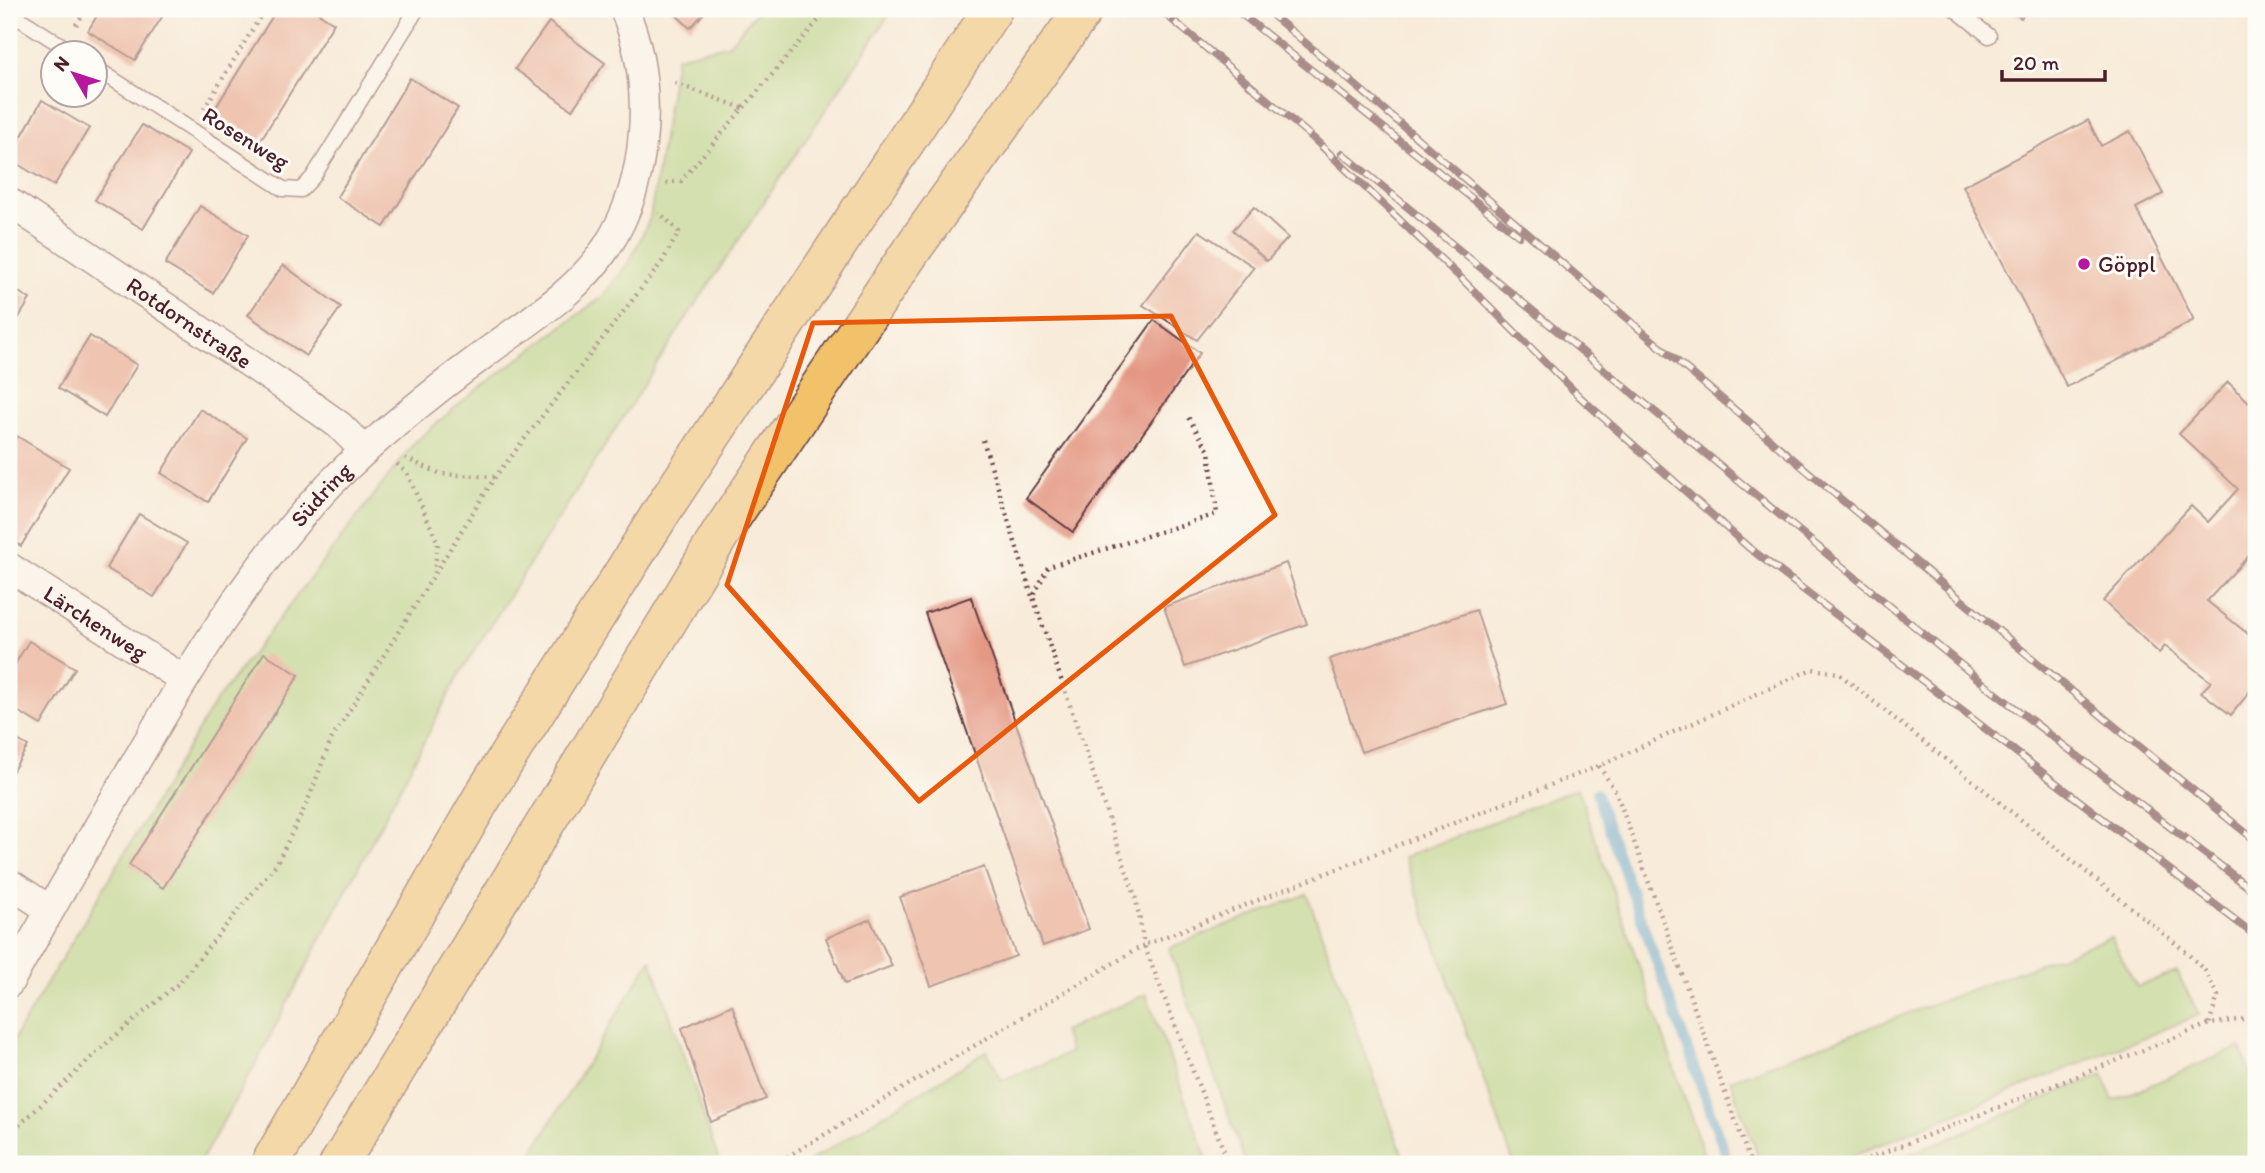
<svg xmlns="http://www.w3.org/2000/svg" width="2265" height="1173" font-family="Itim,sans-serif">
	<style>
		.green { fill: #a9d37e; stroke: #7a7954; stroke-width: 2 }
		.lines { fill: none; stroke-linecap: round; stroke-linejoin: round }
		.stream { stroke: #5ba7d4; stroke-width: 10 }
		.building { fill: #e49782 }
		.service-casing { stroke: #643e45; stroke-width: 17 }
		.minor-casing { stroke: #643e45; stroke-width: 31 }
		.motorway-casing { stroke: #643e45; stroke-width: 41 }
		.path { stroke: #643e45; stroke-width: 4.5; stroke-dasharray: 2 5; stroke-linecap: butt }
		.service { stroke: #fff; stroke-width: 14 }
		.minor { stroke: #fff; stroke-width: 28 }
		.motorway { stroke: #f2c26a; stroke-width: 38 }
		.rail-casing { stroke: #4a1f2b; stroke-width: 8 }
		.rail { stroke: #fdfcf7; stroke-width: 5; stroke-dasharray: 16; stroke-linecap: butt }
		.marked { fill: none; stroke: #e8590c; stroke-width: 5; stroke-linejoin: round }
		.poi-dot { fill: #b5179e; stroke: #fdfcf7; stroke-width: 2.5 }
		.labels { text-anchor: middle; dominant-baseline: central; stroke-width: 6; stroke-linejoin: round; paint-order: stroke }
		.street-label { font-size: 23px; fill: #4a1f2b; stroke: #fdfcf7 }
		.poi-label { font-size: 23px; fill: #4a1f2b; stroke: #fdfcf7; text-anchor: start }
	</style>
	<rect width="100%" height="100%" fill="#fdfcf7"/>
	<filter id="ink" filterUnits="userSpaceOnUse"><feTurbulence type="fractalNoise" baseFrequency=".0143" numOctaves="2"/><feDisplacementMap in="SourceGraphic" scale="14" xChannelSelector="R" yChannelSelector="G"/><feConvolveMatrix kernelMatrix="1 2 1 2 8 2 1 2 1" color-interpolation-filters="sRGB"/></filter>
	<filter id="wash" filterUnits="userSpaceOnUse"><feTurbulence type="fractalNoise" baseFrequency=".00686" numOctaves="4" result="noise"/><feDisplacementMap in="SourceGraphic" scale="28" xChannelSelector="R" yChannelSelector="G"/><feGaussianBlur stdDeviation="1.57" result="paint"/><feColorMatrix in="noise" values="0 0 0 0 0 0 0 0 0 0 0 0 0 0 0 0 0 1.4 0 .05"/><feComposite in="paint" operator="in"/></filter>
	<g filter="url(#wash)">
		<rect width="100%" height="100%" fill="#f8ebd9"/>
		<g class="green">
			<path d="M759,9h134l-213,319 -221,347 -205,392 -55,97h-190v-117l204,-342 201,-262 50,-43 139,-104 28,-37 19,-41 26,-161 53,-13z"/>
			<path d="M1578,788l129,376h-193l-110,-307z"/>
			<path d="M1307,894l99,270h-160l-77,-216z"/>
			<path d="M2111,937l26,50 40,-15 22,43 -367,149h-71l-31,-84z"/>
			<path d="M651,959l69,205h-195z"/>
			<path d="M1146,994l63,170h-404l182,-113 15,29 68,-27 -7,-22z"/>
			<path d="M2240,1047l16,41v76h-369l216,-90 10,27z"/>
		</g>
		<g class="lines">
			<path class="stream" d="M1596,793l133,371"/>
		</g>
		<g id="blocks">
			<g class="building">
				<path d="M101,9h66l-32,51 -47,-29z"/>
				<path d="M277,9h35l22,14 -74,118 -47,-29z"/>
				<path d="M670,9h38l-18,19z"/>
				<path d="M2009,9h18l-6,9z"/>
				<path d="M549,22l56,41 -33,47 -57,-41z"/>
				<path d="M410,78l48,30 -74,119 -47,-30z"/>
				<path d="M42,100l47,28 -35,58 -45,-27z"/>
				<path d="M2088,120l13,26 29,-15 33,63 -27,14 58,112 -127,67 -104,-201z"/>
				<path d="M142,125l47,28 -46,76 -48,-29z"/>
				<path d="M200,206l48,29 -35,58 -48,-29z"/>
				<path d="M1254,207l34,31 -21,23 -34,-31z"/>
				<path d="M1199,231l55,36 -57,73 -54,-35z"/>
				<path d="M283,265l58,42 -35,49 -58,-41z"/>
				<path d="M9,286l21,13 -21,35z"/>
				<path d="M1154,320l46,33 -127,179 -47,-34z"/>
				<path d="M90,336l47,29 -32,52 -47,-29z"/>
				<path d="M2228,382l22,21 6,-6v151l-49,53 41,33 8,-11v61l-25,31 -30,-23 10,-10 -46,-36 -6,7 -56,-52 88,-95 17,16 30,-33 -59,-55z"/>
				<path d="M200,409l47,29 -39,64 -47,-29z"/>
				<path d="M17,436l52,32 -48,78 -12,-8v-88z"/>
				<path d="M139,514l48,29 -33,54 -48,-29z"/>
				<path d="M1286,563l21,61 -122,43 -21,-60z"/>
				<path d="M971,597l118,332 -46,17 -118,-333z"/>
				<path d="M1476,610l31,94 -146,48 -31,-93z"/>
				<path d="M29,641l46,27 -34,57 -32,-19v-32z"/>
				<path d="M264,653l35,22 -136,213 -34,-23z"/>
				<path d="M9,735l19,11 -19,31z"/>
				<path d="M984,867l32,89 -85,30 -31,-89z"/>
				<path d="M870,919l22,47 -47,18 -19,-46z"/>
				<path d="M732,1005l34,94 -55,23 -29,-94z"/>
			</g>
		</g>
	</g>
	<g filter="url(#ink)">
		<use href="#blocks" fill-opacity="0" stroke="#643e45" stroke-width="2"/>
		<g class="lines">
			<g class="service-casing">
				<g id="service">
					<path d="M1955,9l34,27"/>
					<path d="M9,12l63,40"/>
					<path d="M94,67l189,122 18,1 12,-13 104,-168"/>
				</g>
			</g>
			<g class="minor-casing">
				<g id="minor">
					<path id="s1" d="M9,202l291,195 39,28 25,25"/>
					<path id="s2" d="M9,567l174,112"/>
					<path d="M9,883l41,27"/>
					<path id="s3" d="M9,983c40,-71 80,-141 121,-211 58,-101 119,-203 200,-288 47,-48 99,-89 153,-129 42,-32 94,-62 123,-107 44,-66 49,-167 18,-239"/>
				</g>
			</g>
			<g class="motorway-casing">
				<g id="motorway">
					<path d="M270,1164l213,-368 186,-296 324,-491"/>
					<path d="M339,1164l382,-631 190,-282 173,-242"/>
				</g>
			</g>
			<g class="path">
				<path d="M76,25l10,-16"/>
				<path d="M675,83l70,26"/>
				<path d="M204,109l61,-100"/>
				<path d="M666,183l15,-2 147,-172"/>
				<path d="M983,440l49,156"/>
				<path d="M405,458l36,16 53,3"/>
				<path d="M397,464l10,9 31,70 -4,30"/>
				<path d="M1599,766l17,26 135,372"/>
				<path d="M9,1135l99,-93 71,-59 98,-120 30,-60 24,-63 164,-263 167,-215 17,-30 -20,-20"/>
				<path d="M775,1164l369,-219 -8,-46 -103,-302 15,-30 169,-53 -8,-63 -23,-37"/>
				<path d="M1229,1164l-85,-219 455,-179 213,-97 26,4 347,278 20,20 13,25 -9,28"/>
				<path d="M1855,1164l354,-140 36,-5 11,4"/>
			</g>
			<use href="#service" class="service"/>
			<use href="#minor" class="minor"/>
			<use href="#motorway" class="motorway"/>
			<g class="rail-casing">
				<g id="rail">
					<path d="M1159,9l23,19"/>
					<path d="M1235,9l284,227"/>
					<path d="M1265,9c117,97 231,198 346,296 213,181 427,361 645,536"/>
					<path d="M1175,22l138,116 150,142 117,117 168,150 508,389"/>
					<path d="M1342,153l647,535 267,205"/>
				</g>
			</g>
			<use href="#rail" class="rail"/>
		</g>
	</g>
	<path d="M0 0H2265V1173H0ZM1171,316l104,199 -356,286 -192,-216 86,-262z" fill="#f8ebd9" fill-opacity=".55" fill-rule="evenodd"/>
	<path class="marked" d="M1171,316l104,199 -356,286 -192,-216 86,-262z"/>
	<circle class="poi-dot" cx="2084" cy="264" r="7"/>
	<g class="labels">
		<g class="street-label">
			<text transform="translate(246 138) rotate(32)">Rosenweg</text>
			<text stroke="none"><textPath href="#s1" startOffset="217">Rotdornstraße</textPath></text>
			<text stroke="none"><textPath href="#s3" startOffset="581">Südring</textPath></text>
			<text stroke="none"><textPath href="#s2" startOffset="103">Lärchenweg</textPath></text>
		</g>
		<g class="poi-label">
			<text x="2098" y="264">Göppl</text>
		</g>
	</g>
	<rect width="2265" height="1173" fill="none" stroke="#fdfcf7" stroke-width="35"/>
	<g transform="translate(74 74) rotate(309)"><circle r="33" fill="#fdfcf7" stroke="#b5a4a5" stroke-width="2"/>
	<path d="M0-5L12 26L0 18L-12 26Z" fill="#b5179e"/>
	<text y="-10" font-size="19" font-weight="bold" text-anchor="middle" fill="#4a1f2b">N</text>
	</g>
	<path d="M2002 70v10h103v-10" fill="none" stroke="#4a1f2b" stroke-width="3.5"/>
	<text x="2013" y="70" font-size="21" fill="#4a1f2b" stroke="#fdfcf7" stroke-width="5" paint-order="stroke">20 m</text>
</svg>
